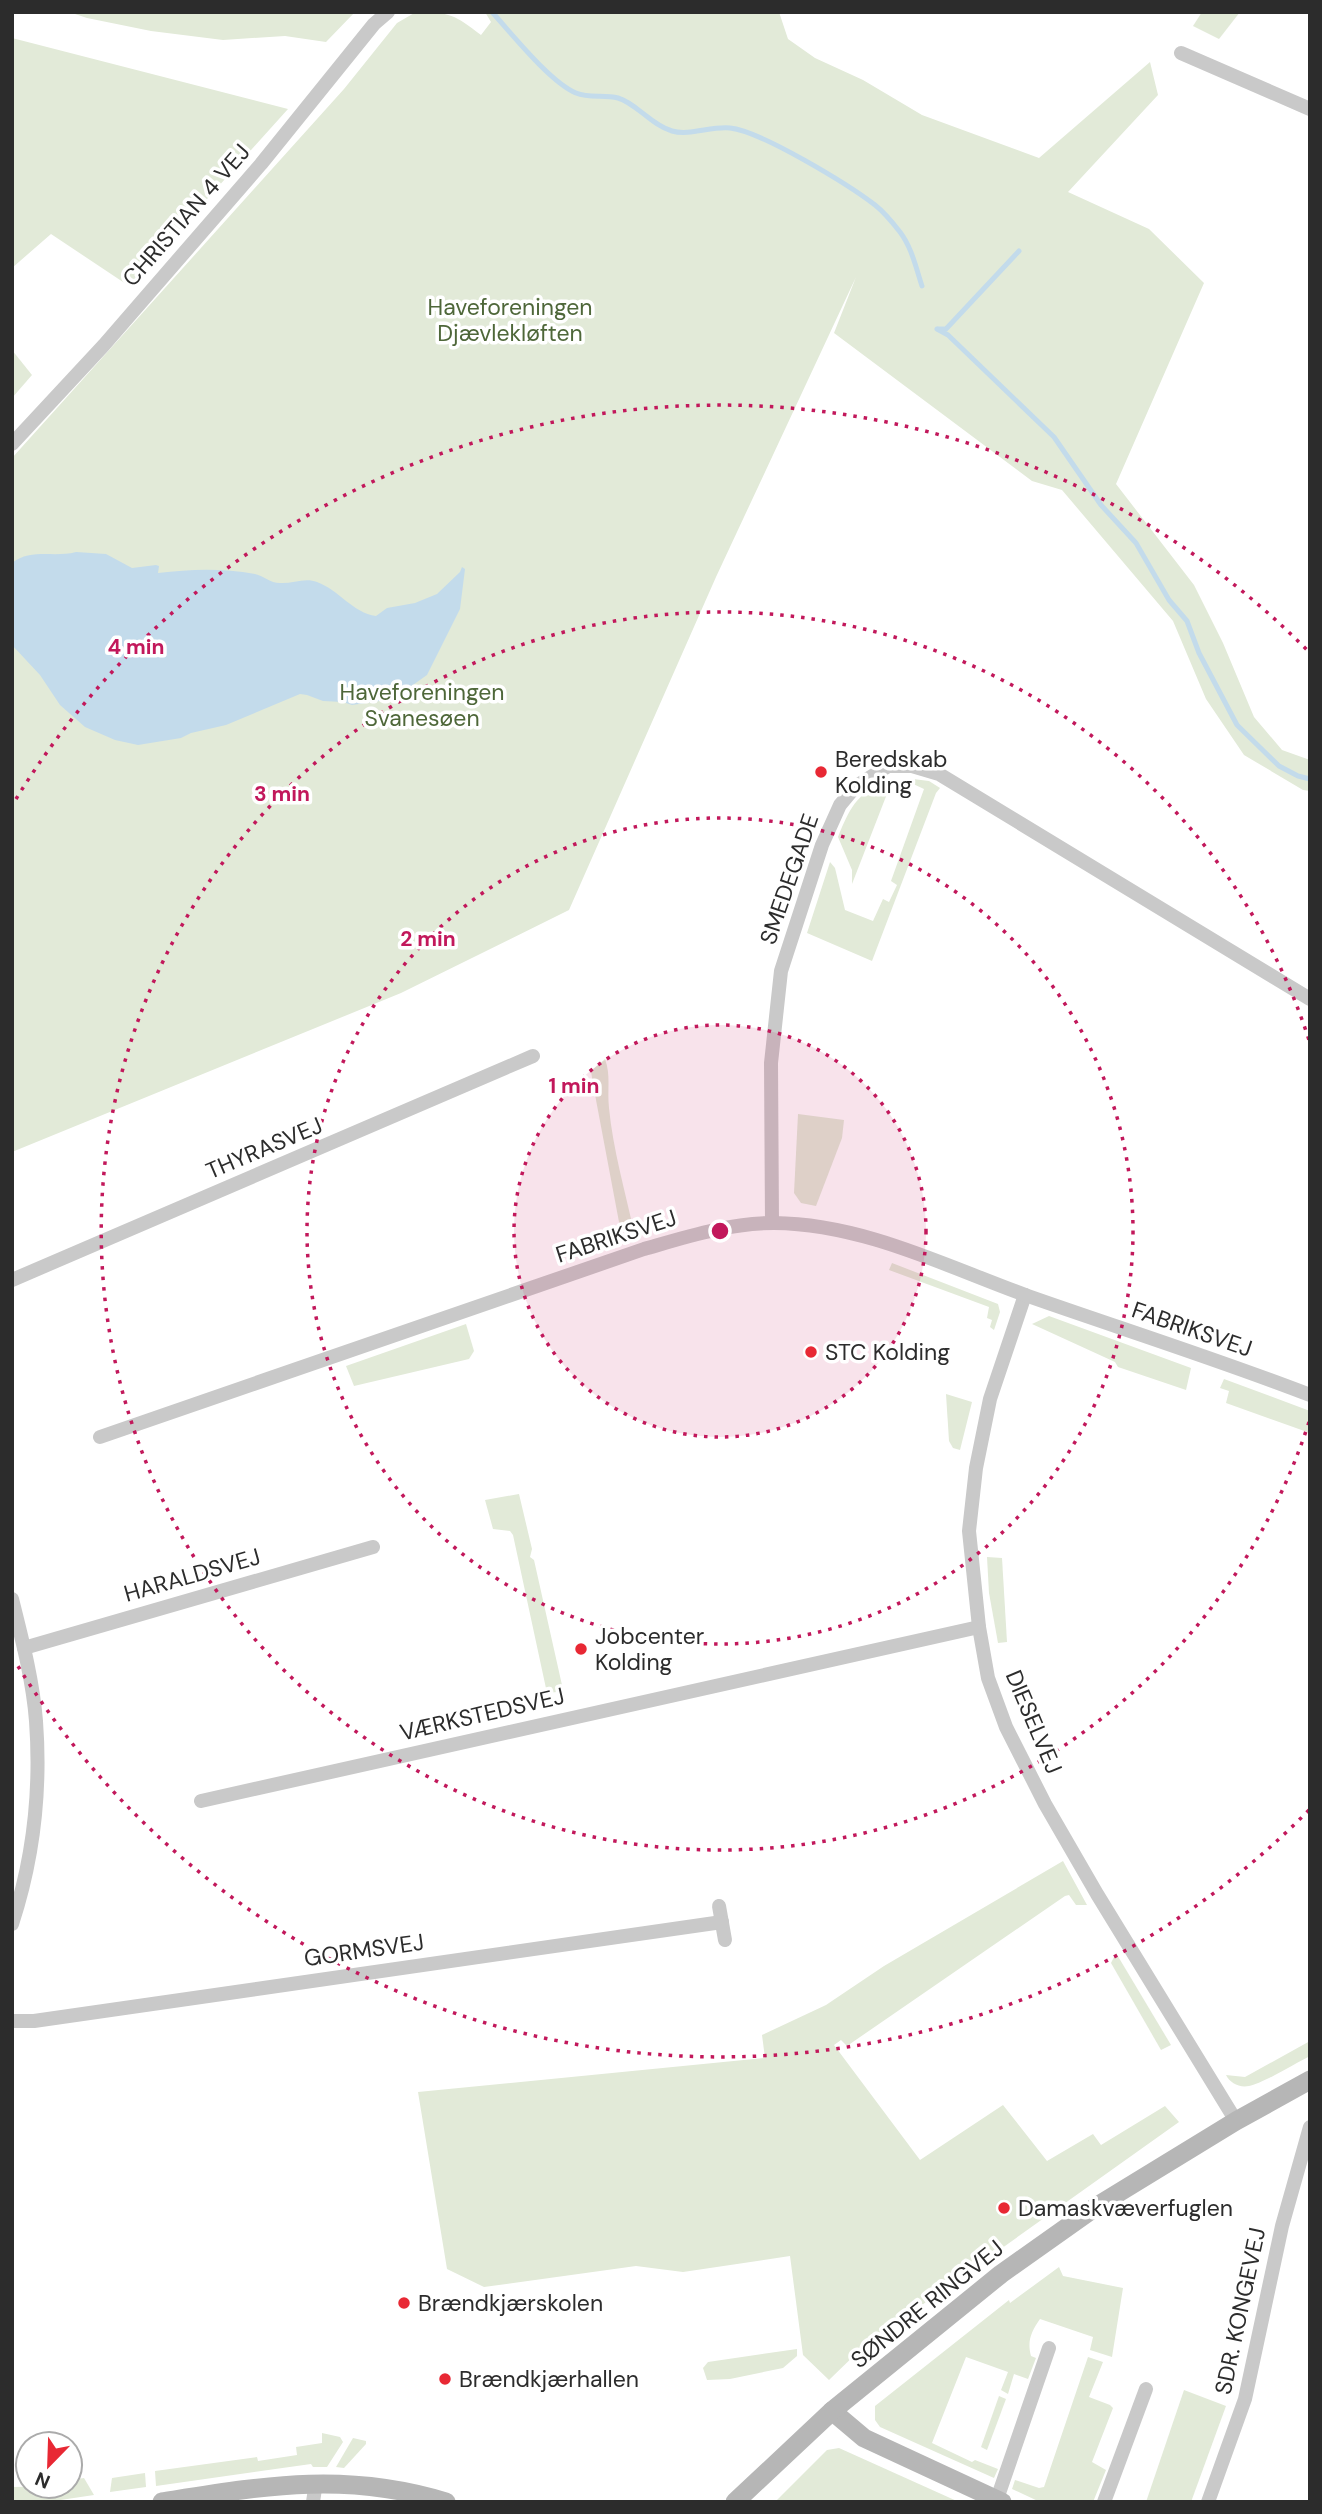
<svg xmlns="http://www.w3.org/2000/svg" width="1322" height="2514" font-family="'DM Sans',sans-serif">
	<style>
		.green { fill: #e2ead8 }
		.water { fill: #c3dbeb }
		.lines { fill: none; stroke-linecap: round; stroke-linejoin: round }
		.stream { stroke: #c3dbeb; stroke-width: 5 }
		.street { stroke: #c9c9c9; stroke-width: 14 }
		.secondary { stroke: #b6b6b6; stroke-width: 19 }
		.ring { fill: none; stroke: #c2185b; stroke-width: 3.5; stroke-dasharray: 3.5 7 }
		.poi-dot { fill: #e82834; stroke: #fff; stroke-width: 2.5 }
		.labels { text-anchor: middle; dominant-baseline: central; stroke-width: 7; stroke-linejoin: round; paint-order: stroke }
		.street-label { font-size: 23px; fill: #2c2c2c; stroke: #fff }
		.park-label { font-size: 23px; fill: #4e6739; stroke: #fff }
		.poi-label { font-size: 23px; fill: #2c2c2c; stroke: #fff; text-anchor: start }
		.centre { fill: #c2185b; stroke: #fff; stroke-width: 3.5 }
		.ring-label { font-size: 21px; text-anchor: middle; font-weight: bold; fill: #c2185b; stroke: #fff; stroke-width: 7; stroke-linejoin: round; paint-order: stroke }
	</style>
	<rect width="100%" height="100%" fill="#fff"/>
	<g class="green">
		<path d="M69,12h286l-29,30 -41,-6 -62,4 -72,-9 -64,-13z"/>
		<path d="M416,12c34,0 39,3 65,23l10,-13 -6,-10h294l9,27 27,19 48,22 59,35 117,43 111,-96 8,33 -90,97 81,37 55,54 -88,201 78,101 29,58 31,74 28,33 28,10v31l-7,-1 -59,-35 -38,-56 -33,-78 -111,-131 -30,-9 -198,-148 22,-56 -140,300 -147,333 -168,83 -389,159v-694l332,-369 53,-66z"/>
		<path d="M1202,12h38l-21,27 -26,-13z"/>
		<path d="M12,38l276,71 -159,177 -78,-52 -39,34z"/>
		<path d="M12,350l20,25 -20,23z"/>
		<path d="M913,779l16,2 11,7 -4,5 -64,168 -65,-28 23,-71 5,6 10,42 28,11 10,-22 6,3 8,-17 -6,-4 33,-92 -13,-6z"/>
		<path d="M892,781l-40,103v-14l-14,-33c12,-30 21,-48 54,-56z"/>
		<path d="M605,1059c6,16 2,31 4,49 4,41 16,83 25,124l-6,4 -9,-14 -26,-138 -2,-13z"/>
		<path d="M798,1114l46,6 -2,18 -26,68 -15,-3 -7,-10z"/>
		<path d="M892,1263l106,41 2,8 -6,18 -4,-3 2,-7 -5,-2 2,-11 -100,-37z"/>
		<path d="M1049,1316l142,52 -5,22 -68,-23 -3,-5 -83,-38z"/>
		<path d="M466,1324l8,27 -5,8 -115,27 -8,-20z"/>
		<path d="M1224,1379l86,32v22l-84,-30 3,-12 -9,-3z"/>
		<path d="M946,1394l26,8 -12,48 -7,-2 -4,-7z"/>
		<path d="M519,1494l13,55 -2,8 4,3 32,143 -4,3 -5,-14 -10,1 -34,-158 -3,-4 -17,-2 -8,-29z"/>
		<path d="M987,1557l15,1 5,84 -9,1 -9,-50z"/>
		<path d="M1063,1861l24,44h-11l-7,-10 -4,1 -218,150 -6,-6 -7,5 86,115 83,-55 44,56 46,-27 8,11 64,-39 14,16 -316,225 -34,33 -26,-25 -13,-99 -107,16 -47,-6 -152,21 -37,-18 -29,-177 347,-34 -3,-23 64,-30 58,-39z"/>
		<path d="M1116,1953l55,92 -10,5 -50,-87z"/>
		<path d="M1310,2041v15c-14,7 -48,28 -61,30 -10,2 -19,-3 -23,-11l19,2z"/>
		<path d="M1059,2267l4,9 60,12 -11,69 -22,-7 3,-13 -53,-18c-9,13 -13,22 -9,37l5,2 -8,21 -14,-5 -6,20 -7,-4 7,-18 -42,-15 -34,86 40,19 3,-2 23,9 -4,9 -114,-51 -5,-7v-14l134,-106 1,3z"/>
		<path d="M797,2349v7l-14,12 -53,11 -23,1 -4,-12 5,-6z"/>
		<path d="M1088,2357l15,5 -14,35 21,8 3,3 -21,54 14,8 -13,32h-53l-28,-13 3,-9 24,8 5,-1z"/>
		<path d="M1184,2390l42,16 -35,96h-45z"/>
		<path d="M999,2396l7,3 -19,51 -6,-3z"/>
		<path d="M322,2433l18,4 3,5 -16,25h-14l-2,-3 -155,22 -1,-15 102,-14 1,4 39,-6 -1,-8 26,-4z"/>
		<path d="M353,2438l13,3v3l-22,24 -8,-1z"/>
		<path d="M839,2448l120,54h-184l52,-52z"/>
		<path d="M145,2473l1,14 -36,5 2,-14z"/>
		<path d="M84,2478l10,17 -47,7h-35v-15l58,-1v-6z"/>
	</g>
	<path class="water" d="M76,552l30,2 26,14 24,-3 3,1 -1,7c33,-4 64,-5 97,1 9,2 15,9 25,9 12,1 25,-6 37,-1 22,8 36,31 59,34l11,-8 28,-5 22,-9 23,-22 2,-5 3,2 -5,40 -33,66 -34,24 -41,6 -9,-3 -20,-1 -16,-6 -7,-1 -74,31 -35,8 -10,5 -43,7 -23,-5 -30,-13 -25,-22 -20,-30 -28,-30v-82c19,-15 42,-5 64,-11z"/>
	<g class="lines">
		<g class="stream">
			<path d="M492,12c20,22 58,70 84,81 14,6 28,1 42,5 18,5 33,27 54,33 18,5 39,-5 58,-3 31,3 119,57 145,77 9,7 18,18 25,27 12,16 16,36 22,54"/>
			<path d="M937,329l11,6 106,102 47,68 35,38 33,57 18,21 12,32 38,72 42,41 19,10 12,3"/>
			<path d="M938,329h8l73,-78"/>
		</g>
		<g class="street">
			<path d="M1181,53l129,56"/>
			<path d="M12,444l92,-99 157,-181 113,-140 14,-12"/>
			<path d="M772,1223l-1,-160 10,-92 41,-126 18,-40 15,-18 33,-21h24l27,8 371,225"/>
			<path d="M12,1280l521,-224"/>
			<path d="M1025,1295l-35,104 -14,69 -7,63 10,96 9,51 18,49 39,77 52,90 139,227"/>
			<path d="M100,1437l544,-188c42,-12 85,-26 130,-26 90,1 171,43 254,73 94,33 189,63 282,99"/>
			<path d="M12,1599c10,40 21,82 24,122 5,68 -3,139 -24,203"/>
			<path d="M24,1648l349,-101"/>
			<path d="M201,1801l778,-174"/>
			<path d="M719,1906l6,34"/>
			<path d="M12,2021h22l688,-99"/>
			<path d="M997,2499l52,-151"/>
			<path d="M313,2502l3,-20"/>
			<path d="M1104,2502l42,-113"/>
			<path d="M1208,2502l37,-103 37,-173 28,-99"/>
		</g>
		<g class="secondary">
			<path d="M832,2411l32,27 138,64"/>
			<path d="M162,2502c101,-16 183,-31 284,0"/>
			<path d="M735,2502l97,-91 169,-137 96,-68 139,-85 74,-41"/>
		</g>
	</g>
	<circle cx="720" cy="1231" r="206" fill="#c2185b" fill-opacity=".12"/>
	<g class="ring">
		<circle cx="720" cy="1231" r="206"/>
		<circle cx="720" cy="1231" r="413"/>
		<path d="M1309 1422A619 619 0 1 1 1309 1040"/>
		<path d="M1309 1810A826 826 0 0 1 16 1663M16 799A826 826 0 0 1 1309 652"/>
	</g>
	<g class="poi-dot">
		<circle cx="821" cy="772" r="7"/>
		<circle cx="811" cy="1352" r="7"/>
		<circle cx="581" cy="1649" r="7"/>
		<circle cx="1004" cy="2208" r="7"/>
		<circle cx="404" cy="2303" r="7"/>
		<circle cx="445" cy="2379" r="7"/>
	</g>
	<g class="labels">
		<g class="street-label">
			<text transform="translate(186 215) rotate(-49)">CHRISTIAN 4 VEJ</text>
			<text transform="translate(789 879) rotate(-71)">SMEDEGADE</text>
			<text transform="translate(264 1148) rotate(-23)">THYRASVEJ</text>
			<text transform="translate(616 1236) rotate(-18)">FABRIKSVEJ</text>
			<text transform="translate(1192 1329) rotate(19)">FABRIKSVEJ</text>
			<text transform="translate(192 1575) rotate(-16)">HARALDSVEJ</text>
			<text transform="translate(482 1714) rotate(-13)">VÆRKSTEDSVEJ</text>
			<text transform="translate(1034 1722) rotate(67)">DIESELVEJ</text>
			<text transform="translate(364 1950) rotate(-8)">GORMSVEJ</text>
			<text transform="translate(927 2304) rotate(-39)">SØNDRE RINGVEJ</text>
			<text transform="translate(1240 2311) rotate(-78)">SDR. KONGEVEJ</text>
		</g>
		<g class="park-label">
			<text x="510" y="307">Haveforeningen<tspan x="510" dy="26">Djævlekløften</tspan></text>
			<text x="422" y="692">Haveforeningen<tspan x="422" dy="26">Svanesøen</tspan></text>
		</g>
		<g class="poi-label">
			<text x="835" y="759">Beredskab<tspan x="835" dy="26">Kolding</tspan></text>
			<text x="825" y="1352">STC Kolding</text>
			<text x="595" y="1636">Jobcenter<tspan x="595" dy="26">Kolding</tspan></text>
			<text x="1018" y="2208">Damaskvæverfuglen</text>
			<text x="418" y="2303">Brændkjærskolen</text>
			<text x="459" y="2379">Brændkjærhallen</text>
		</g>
	</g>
	<circle cx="720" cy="1231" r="10" class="centre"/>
	<g class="ring-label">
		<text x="136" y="654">4 min</text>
		<text x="282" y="801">3 min</text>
		<text x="428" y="946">2 min</text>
		<text x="574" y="1093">1 min</text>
	</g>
	<rect width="1322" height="2514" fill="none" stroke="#2c2c2c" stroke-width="28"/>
	<g transform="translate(49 2465) rotate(203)"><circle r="33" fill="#ffffff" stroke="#ababab" stroke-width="2"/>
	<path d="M0-5L12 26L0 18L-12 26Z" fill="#e82834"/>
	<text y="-10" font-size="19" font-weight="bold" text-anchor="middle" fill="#2c2c2c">N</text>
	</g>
</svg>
